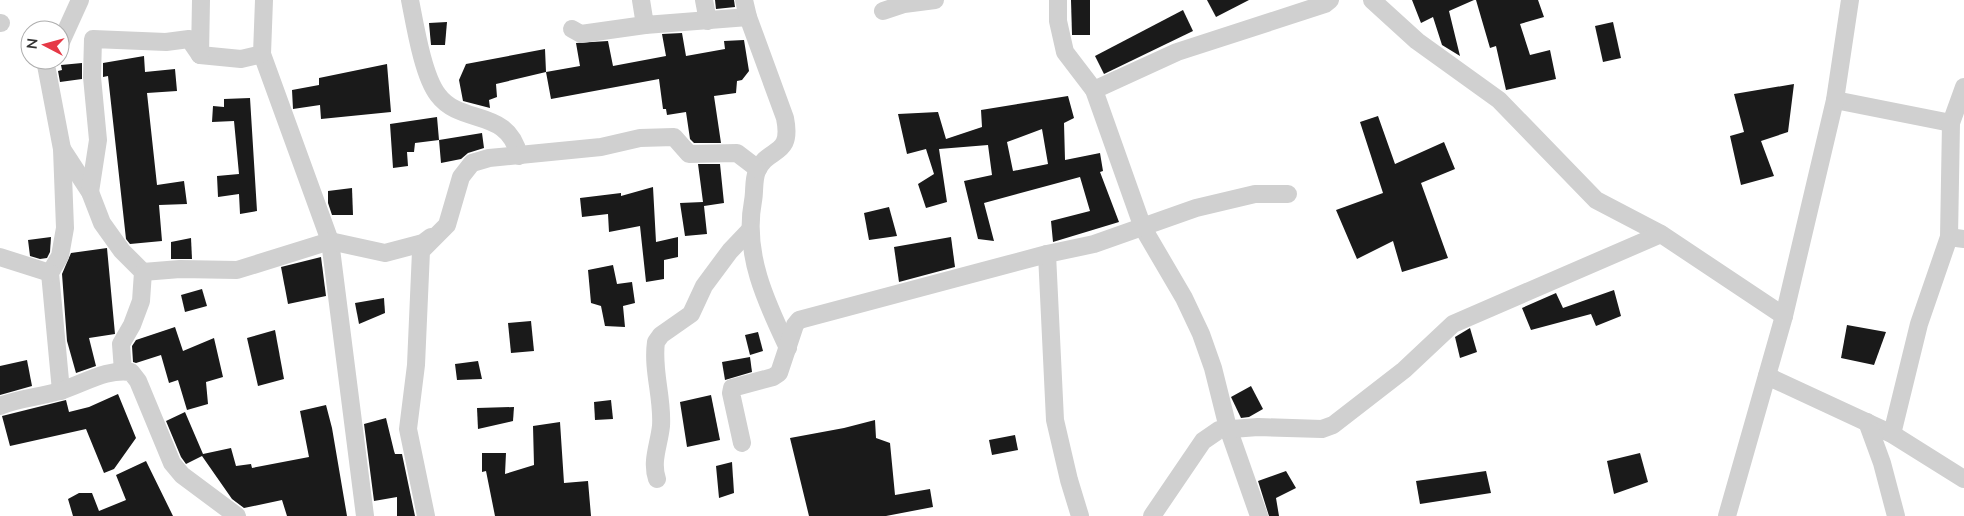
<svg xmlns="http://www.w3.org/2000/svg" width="1964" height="516" font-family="Lato,sans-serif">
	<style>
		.building { fill: #1a1a1a; fill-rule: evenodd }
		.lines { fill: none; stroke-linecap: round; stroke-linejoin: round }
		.minor { stroke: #d0d0d0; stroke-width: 18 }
	</style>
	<rect width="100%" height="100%" fill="#fff"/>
	<g class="building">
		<path d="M715,0h19l1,7 -19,2z"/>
		<path d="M1071,0h19v35h-18z"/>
		<path d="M1207,0h42l-33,17z"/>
		<path d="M1412,0h62l-25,11 11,45 -18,-11 -9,-28 -12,6z"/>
		<path d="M1476,0h62l6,17 -24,7 10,31 20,-5 6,29 -50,11 -10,-44 -6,2z"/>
		<path d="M1183,10l10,21 -89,43 -9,-18z"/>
		<path d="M447,22l-2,23h-14l-2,-22z"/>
		<path d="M1613,22l8,36 -18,4 -8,-36z"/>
		<path d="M682,33l4,23 39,-7 -1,-8 20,-1 5,31 -7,9 -5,1 -1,12 -22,3 7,47h-27l-4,-4 -4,-27 -19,3 -1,-6h-3l-4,-30 -108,20 -5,-27 34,-6 -4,-23 32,-2 5,25 53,-10 -4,-22z"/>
		<path d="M545,49l1,23 -50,12 1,13 -8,3 1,8 -27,-7 -4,-21 7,-16z"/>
		<path d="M144,56l1,16 30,-3 2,22 -30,2 10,92 27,-4 3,23 -28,1 3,36 -32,3 -4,-5 -18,-163 -5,1v-14z"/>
		<path d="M82,63v16l-22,3 -2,-11 4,-1 -1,-5z"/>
		<path d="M387,64l4,48 -70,7 -1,-14 -27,4 -1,-19 27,-5v-7z"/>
		<path d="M1794,84l-6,48 -27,9 13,35 -33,9 -11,-49 14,-4 -10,-38z"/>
		<path d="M1068,96l6,22 -10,5 1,37 35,-7 3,18 -3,1 19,50 -66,20 -2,-21 39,-10 -10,-34 -96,26 10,38 -16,-2 -14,-58 28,-6 -4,-30 -49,4 8,53 -21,6 -8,-24 16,-10 -8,-25 -19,5 -9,-40 40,-2 8,27 36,-12 -1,-17zM1042,129l6,35 -35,7 -6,-29z"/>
		<path d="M250,98l7,113 -17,3 -1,-20 -21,3 -1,-21 22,-2 -5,-53 -22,1 1,-16 11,1v-8z"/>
		<path d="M1378,116l17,48 49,-22 11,27 -34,14 27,75 -46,14 -9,-31 -36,18 -21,-49 47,-17 -23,-71z"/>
		<path d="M437,117l2,23 -24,3 -1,9h-7l1,14 -15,2 -3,-44z"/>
		<path d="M482,133l2,15 -16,5 -7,6 -20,4 -2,-23z"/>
		<path d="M698,164h22l4,39 -20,3 3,28 -22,2 -5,-33 23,-1z"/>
		<path d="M653,187l3,55 22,-5v20l-14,3v19l-18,3 -6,-56 -31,6 -1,-18 -26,3 -2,-19 41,-5v3z"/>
		<path d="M352,188l1,27h-21l-4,-12v-12z"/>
		<path d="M889,207l8,29 -28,4 -5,-27z"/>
		<path d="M51,237l-1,15 -3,6 -7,1 -10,-3 -2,-16z"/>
		<path d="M951,237l4,30 -56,15 -5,-35z"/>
		<path d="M191,238l1,21h-21v-17z"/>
		<path d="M107,248l8,86 -26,4 7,28 -20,7 -9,-32 -5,-67 9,-21z"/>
		<path d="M321,257l5,39 -38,8 -7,-37z"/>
		<path d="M613,265l4,19 15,-2 3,21 -12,3 2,21 -20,-1 -4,-20 -10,-3 -3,-33z"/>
		<path d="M202,289l5,17 -22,6 -4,-17z"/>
		<path d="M1614,290l7,26 -25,10 -5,-12 -60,16 -9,-22 34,-15 7,15z"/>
		<path d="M384,298l1,15 -26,11 -4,-21z"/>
		<path d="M531,321l3,30 -23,2 -3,-30z"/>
		<path d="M1847,325l39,7 -12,33 -33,-7z"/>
		<path d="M175,327l8,24 31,-13 9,39 -17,5 2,22 -21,6 -9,-30 -9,3 -8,-28 -25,8 -3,-1 -1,-16 4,-6z"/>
		<path d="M1470,328l7,24 -17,6 -5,-21z"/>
		<path d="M275,330l9,49 -26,7 -11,-48z"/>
		<path d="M758,332l5,19 -13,4 -5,-20z"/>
		<path d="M750,357l2,15 -27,8 -3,-18z"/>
		<path d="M27,360l5,26 -32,9v-29z"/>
		<path d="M478,361l4,18 -25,1 -2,-16z"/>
		<path d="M1251,386l12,23 -14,8 -8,1 -10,-21z"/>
		<path d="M118,394l18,44 -22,31 -10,4 -18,-44 -76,17 -8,-30 64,-16 3,12 20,-5z"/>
		<path d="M711,395l9,45 -33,7 -7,-45z"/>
		<path d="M611,400l2,19 -18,1 -1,-18z"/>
		<path d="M326,405l6,23 15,88h-60l-5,-16 -38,8 -12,-9 -30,-43 -16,8 -5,-7 -15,-36 19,-9 18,42 28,-6 5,18 15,-2 1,4 57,-11 -9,-46z"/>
		<path d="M514,407l-1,14 -35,8 -1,-21z"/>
		<path d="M386,418l8,33 1,3h7l13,62h-18v-19l-23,4 -10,-77z"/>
		<path d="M875,420l1,18 14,5 5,52 35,-6 3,18 -47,9h-77l-19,-78 54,-10z"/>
		<path d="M560,422l4,61 24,-2 3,35h-96l-9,-45 -4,1v-19h24l-1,21 29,-9 -1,-39z"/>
		<path d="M1015,435l3,15 -26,5 -3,-15z"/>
		<path d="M1640,453l8,29 -34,12 -7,-33z"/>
		<path d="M146,461l27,55h-100l-5,-17 11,-6h13l7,18 27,-11 -10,-25z"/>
		<path d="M732,462l2,31 -15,5 -3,-32z"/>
		<path d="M1286,471l10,17 -20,10 3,18h-10l-11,-35z"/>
		<path d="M1486,471l5,22 -71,11 -4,-23z"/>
	</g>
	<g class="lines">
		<g class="minor">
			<path d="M410,0c5,25 13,76 28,95 23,31 70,12 81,61"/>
			<path d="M641,0l4,25 103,-8"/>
			<path d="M704,0l4,21"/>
			<path d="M744,0l4,17 37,101c8,40 -17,28 -28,53 -4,10 -2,20 -4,30 -10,52 13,101 35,147"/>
			<path d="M1058,0v21l7,31 29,38 49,138 41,70 17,36 12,34 15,60 31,88"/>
			<path d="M1372,0l45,41 82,59 97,100 65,34 123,82"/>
			<path d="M883,11l21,-7 31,-4"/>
			<path d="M0,23h1"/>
			<path d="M572,29l9,5 64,-9"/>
			<path d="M60,44l20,-44"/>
			<path d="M262,54l68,187 35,275"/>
			<path d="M200,55l41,4 21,-5 2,-54"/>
			<path d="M200,55l1,-55"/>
			<path d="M49,60l-3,5 16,84 3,79 -5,28 -10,17 11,118"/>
			<path d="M1094,90l83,-38 148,-48 5,-4"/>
			<path d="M1835,100l116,23"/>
			<path d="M62,149l28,43 12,31 20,28 21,21 -2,29 -9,24 -11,19 2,27"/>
			<path d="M90,192l8,-52 -6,-63 1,-38 73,3 23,-3 11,16"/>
			<path d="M1949,237l15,2"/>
			<path d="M1047,254l8,166 14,60 11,36"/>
			<path d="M0,257l50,16"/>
			<path d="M143,272l37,-3 57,1 93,-29 55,12 38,-10 8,-6"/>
			<path d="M1767,376l125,58 72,45"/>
			<path d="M0,406c19,-8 40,-9 60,-15 23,-7 47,-23 71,-19l7,9 34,82 10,12 55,41"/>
			<path d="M1867,422l15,41 14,53"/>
			<path d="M1892,434l27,-110 30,-87 2,-114 13,-36"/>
			<path d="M742,443l-11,-50 1,-5 41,-11 6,-4 16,-48 4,-5 248,-66 47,-10 102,-36 59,-14h33"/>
			<path d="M657,479c-6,-18 2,-34 4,-53 2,-28 -9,-56 -5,-84l5,-7 30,-21 13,-28 26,-35 20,-21"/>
			<path d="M426,516l-18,-87 8,-64 5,-114 26,-26 14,-48 11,-14 17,-5 112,-11 39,-9 34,-1 15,17 48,-1 21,16"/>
			<path d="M1152,516l51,-75 16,-11 39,-3 64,2 11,-4 71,-55 49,-46 208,-90"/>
			<path d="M1727,516l57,-200 51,-216 15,-100"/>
		</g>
	</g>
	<g transform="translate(45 45) rotate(276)"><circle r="24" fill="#ffffff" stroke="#adadad"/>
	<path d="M0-4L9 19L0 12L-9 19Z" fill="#e63946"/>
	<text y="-8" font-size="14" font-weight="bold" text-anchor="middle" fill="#333333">N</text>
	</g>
</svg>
